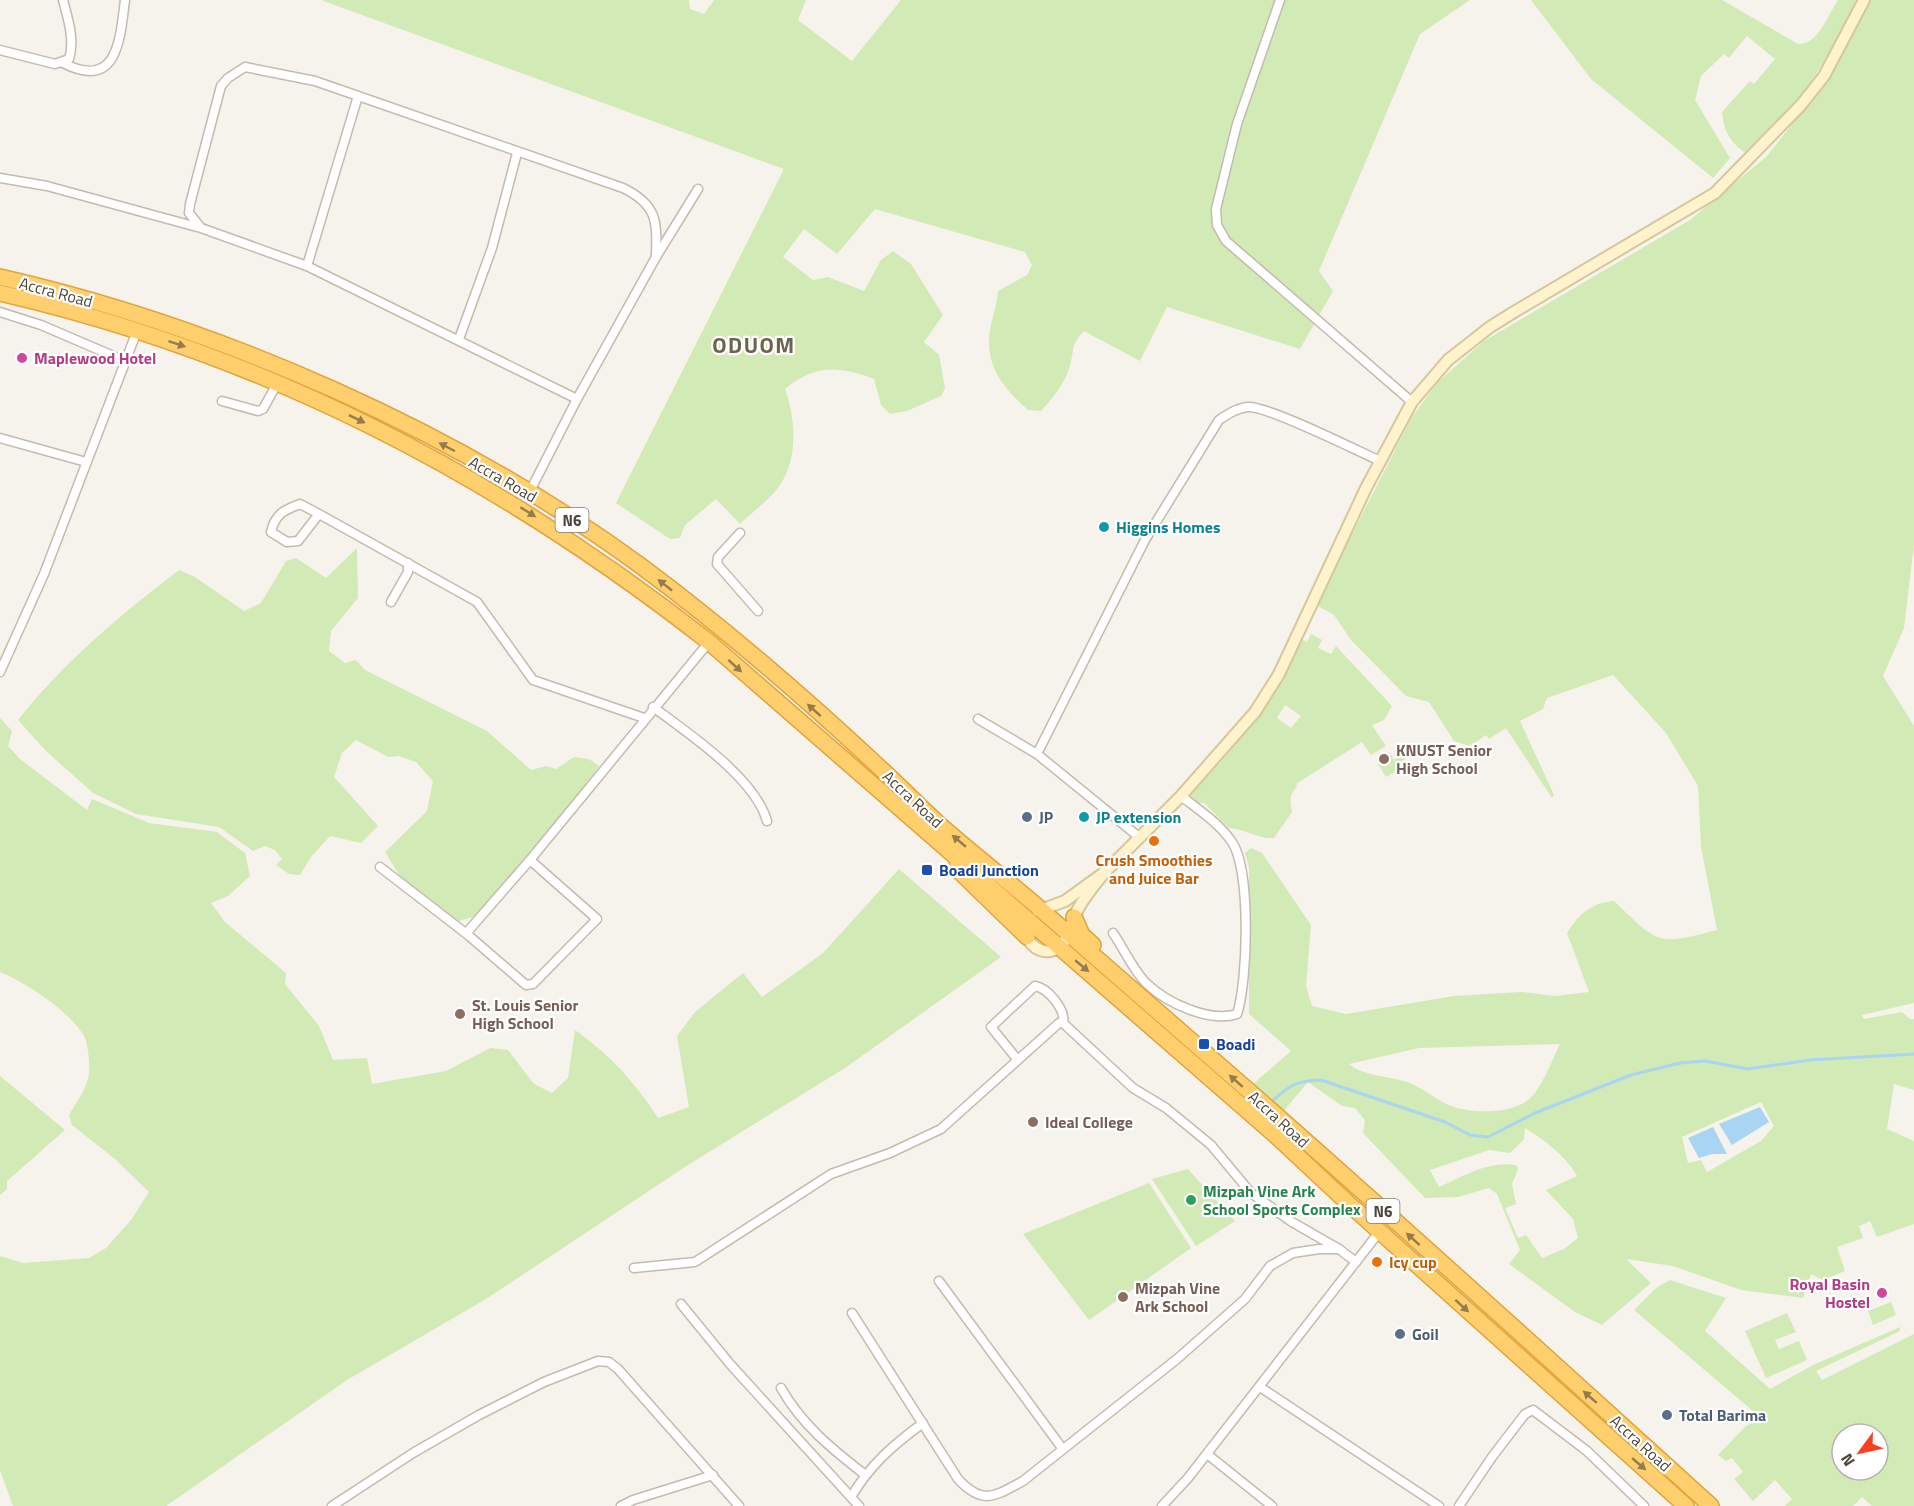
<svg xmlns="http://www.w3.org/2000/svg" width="1914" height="1506" font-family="'Titillium Web',sans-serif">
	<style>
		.green { fill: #d2eab5; fill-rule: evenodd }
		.water { fill: #a9d4f2 }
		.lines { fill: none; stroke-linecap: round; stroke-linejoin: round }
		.stream { stroke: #a9d4f2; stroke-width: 3 }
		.street-casing { stroke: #c2bbae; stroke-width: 11 }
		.secondary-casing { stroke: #d6c79b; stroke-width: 14 }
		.highway-casing { stroke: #e0a43c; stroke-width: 18 }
		.street { stroke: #fff; stroke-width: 8 }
		.secondary { stroke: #fff3cd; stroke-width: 10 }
		.highway { stroke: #ffcf6e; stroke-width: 15 }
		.oneway { fill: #937c4e }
		.hotel-dot { fill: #d1479c; stroke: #fff; stroke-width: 2 }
		.culture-dot { fill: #0f9aa8; stroke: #fff; stroke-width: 2 }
		.education-dot { fill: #8d6e63; stroke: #fff; stroke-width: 2 }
		.service-dot { fill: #5c6f8a; stroke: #fff; stroke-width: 2 }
		.food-dot { fill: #e8710a; stroke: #fff; stroke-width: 2 }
		.transit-dot { fill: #1a4fb4; stroke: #fff; stroke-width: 2 }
		.leisure-dot { fill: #2e9e5b; stroke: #fff; stroke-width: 2 }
		.labels { text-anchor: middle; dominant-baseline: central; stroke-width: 4.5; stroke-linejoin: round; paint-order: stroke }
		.shield { fill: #fff; stroke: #817c74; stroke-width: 1.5 }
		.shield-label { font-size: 15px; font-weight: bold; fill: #4b4439 }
		.street-label { font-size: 16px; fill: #4b4439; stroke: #fff }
		.hotel-label { font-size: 16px; font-weight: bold; fill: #b23c85; stroke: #fff; text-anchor: start }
		.culture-label { font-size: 16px; font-weight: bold; fill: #0d838f; stroke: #fff; text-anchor: start }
		.education-label { font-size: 16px; font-weight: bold; fill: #785e54; stroke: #fff; text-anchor: start }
		.service-label { font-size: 16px; font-weight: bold; fill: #4e5e75; stroke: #fff; text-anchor: start }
		.food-label { font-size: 16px; font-weight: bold; fill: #c56008; stroke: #fff }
		.transit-label { font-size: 16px; font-weight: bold; fill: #164399; stroke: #fff; text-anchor: start }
		.leisure-label { font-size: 16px; font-weight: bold; fill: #27864d; stroke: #fff; text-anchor: start }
		.district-label { font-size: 22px; font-weight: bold; letter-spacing: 1.5px; fill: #6e6250; stroke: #fff }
	</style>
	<rect width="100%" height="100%" fill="#f6f3ec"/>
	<g class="green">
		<path d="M321,0h368l1,9 14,5 10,-14h92l-8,20 54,41 49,-61h569l-50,34 -101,237 14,20 -33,58 -133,-42 -27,54 -56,-30c-14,15 -9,17 -14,35 -5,17 -17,32 -29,45l-13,-1c-23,-21 -40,-39 -39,-72 1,-16 8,-31 9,-47l29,-16 5,-10 -7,-13 -150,-43 -38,45 -33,-25 -21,28 30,23 15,-3 36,14 17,-31 12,-9 18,13 32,51 -19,27 15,13 6,33 -4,8 -34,15 -17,3 -9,-9 -7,-26c-35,-13 -58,-15 -89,10 10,27 13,65 -2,91 -9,17 -30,31 -43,44l-24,-25 -31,26 -5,13 -10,1 -54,-36 168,-334z"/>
		<path d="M1531,0h191l76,44c20,1 30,-29 40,-44h18l-14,31 -32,53 -62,71c-17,-12 -24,-22 -26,-43l28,-31 4,3 21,-25 -28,-23 -18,22 -5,-4 -23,22 -6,24 35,58 -17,20 -122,-99z"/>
		<path d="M1870,0h44v544l-10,84 -21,48 31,50v277l-52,12 2,4 38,-7 8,7h4v71l-20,-6 -7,45 27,12v83l-37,13 -7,-16 -11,5 4,12 -26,9 8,24 -22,9 -12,-6 -8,24 -62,-8 -68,-24 -47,-7 25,24 -49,42 -27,-13 -66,-48 11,-14 -23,-56 -8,-6 -31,9 -33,1 -62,-65 2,-13 -10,-12 -13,-2 -34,-24 -26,31 -29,-29 38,-33 -42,-37v-147l-4,-14 6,-5 11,5 49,72 -5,61 6,20 34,8 108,-18 67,-4 34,4 34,-4 -22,-59c12,-19 24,-30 47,-32 45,43 42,45 103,29l-16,-83 -3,-61 -32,-53 -53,-58 -66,23 -4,11 -23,12 34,74 -2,3 -46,-70 -17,11 -3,-4 -16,11 -16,-5 -25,-39 -23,-6 -55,-56 -17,-25 -18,-10 96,-188 26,-35 46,-41 206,-121 77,-64 60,-76zM1560,1044c-8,16 -15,36 -26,50 -16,21 -61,20 -83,12 -13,-5 -24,-15 -37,-21 -21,-10 -48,-7 -65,-21l70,-16zM1761,1102l13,24 -13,15 -54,31 -6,-12 -13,3 -6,-26zM1525,1128c17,10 42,29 52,48l-31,14 27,29 5,19 -14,11 -22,9 -16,-23 -8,3 -13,-30 11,-4 -4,-20 6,-15 -2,-4c-29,-4 -51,11 -77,22l-9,-17 59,-20 21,3 14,-14z"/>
		<path d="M357,548l1,50 -27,33 -2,20 16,12 11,-3 9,10 122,61 44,39 15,-4 10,3 18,-12 15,2 10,7 -40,53 -82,97 -18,5 -56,-40 -18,-29 42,-41 6,-30 -17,-19 -17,-6 -11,1 -32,-17 -14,13 -8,24 44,49 -17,17 -31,-7 -19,21 -11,18 -11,-1 -13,-9 6,-6 -7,-9 -10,-4 -12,5 -34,-24 -83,-13 -43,-21 -46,-41 -29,-32c46,-58 102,-105 161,-150l16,7 49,34 17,-8 25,-42 10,-3 30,20z"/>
		<path d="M1311,634l11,6 -4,8 13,6 5,-8 56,60 -8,14 -12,5 14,21 -15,9 -9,-13 -66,42 1,3c-8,7 -7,15 -5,25l-18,26c-17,1 -28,-9 -45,-10l-25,-25h-11l-6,-7c54,-51 81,-90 114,-157l6,3zM1285,705l16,11 -10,12 -14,-10z"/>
		<path d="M0,718l12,13 -4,15 12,13 67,51 5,-11 57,24 68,9 28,21 5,23 -22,20 -17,7 14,19 61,51 -1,11 34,42 14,34 34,-2 5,26 74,-13 44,-23 18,2 26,34 18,9 16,-15 7,-48c34,24 60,52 83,88l31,-11 -12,-71 18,-24 48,-39 19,24 61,-44 76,-84 102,88 -156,111 -157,97 -202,134 -139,81 -181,126h-153l-13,-36v-214l23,7 66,-5 17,-10 25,-28 18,-28 -34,-33 -43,-34 -3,-10c7,-13 19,-27 20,-42 1,-8 -1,-30 -5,-37 -15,-25 -57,-53 -84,-64z"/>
		<path d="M1391,755l3,5 8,-5 3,4 -8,5 3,5 -14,8 -8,-13z"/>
		<path d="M0,1076l65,54 -58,51v8l-7,6z"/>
		<path d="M1188,1169l47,52 -39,25 -44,-67z"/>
		<path d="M1149,1183l42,65 -102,72 -66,-86z"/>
		<path d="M1670,1280l56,18 -21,33 65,58 43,-24 87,-38v4l-84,40 6,9 92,-46v172h-42l-10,-9 -9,9h-68l7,-7 -17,-19 -22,21 -19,-22 9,-7 -11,-14 -6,3 -8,-6 27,-28 15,-10 -126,-107 22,-22zM1842,1434h36v36h-36z"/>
		<path d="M1891,1302l5,13 -23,10 -5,-14z"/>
		<path d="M1787,1313l9,19 -21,8 4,9 20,-8 8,19 -41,18 -21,-47z"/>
	</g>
	<g class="water">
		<path d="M1760,1107l9,15 -37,23 -13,-21z"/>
		<path d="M1713,1127l14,27h-15l-13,4 -11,-20z"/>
	</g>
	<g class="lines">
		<path class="stream" d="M1271,1102c19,-17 24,-21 50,-22l124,42 25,13 18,2 47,-24 96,-38 49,-12 25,-2 43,8 62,-9 104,-6"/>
		<g class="street-casing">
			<g id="street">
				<path d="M1280,0l-43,124 -21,85 1,16 9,16 186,161"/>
				<path d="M0,50l55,14 14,-5c6,-19 -1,-40 -6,-59"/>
				<path d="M63,63c55,28 57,-24 62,-63"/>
				<path d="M0,178l47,8 150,41"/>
				<path d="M307,266l51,-170"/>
				<path d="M0,312l41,13 84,36"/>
				<path d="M459,339l33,-91 25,-95"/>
				<path d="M577,399l-270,-133 -106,-38 -12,-15 1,-9 31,-118 7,-8 17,-11 70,14 308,107c35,17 34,34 33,69"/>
				<path d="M222,401l36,10 5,-2 15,-27"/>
				<path d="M0,438l86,24"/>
				<path d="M529,493l48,-94 79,-142 42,-68"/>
				<path d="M319,514l-21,27 -11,1 -16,-10c4,-18 13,-22 29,-28l19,10 158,88 56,78 111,38"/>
				<path d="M740,533l-22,24 -1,7 41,47"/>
				<path d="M391,602l17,-30v-9"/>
				<path d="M0,672l44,-98 93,-243"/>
				<path d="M653,707c35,26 102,71 114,114"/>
				<path d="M978,719l59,35 102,83"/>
				<path d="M1037,754l108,-214 74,-120c9,-6 18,-12 29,-13 18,-2 110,44 132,54"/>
				<path d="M380,867l88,68 58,50 7,-1 64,-65 -67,-59"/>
				<path d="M1113,933c11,16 20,37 34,51 20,19 63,39 90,30 11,-33 14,-144 -5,-172 -13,-19 -33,-32 -51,-46"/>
				<path d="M468,935l1,-5 61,-70 179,-218"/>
				<path d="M1063,1023l70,65 33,20 45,37 40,48 41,29 47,27"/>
				<path d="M1017,1059l-26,-32 44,-41c13,2 31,24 28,37"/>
				<path d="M634,1268l61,-6 136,-88 59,-21 51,-24 118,-106h4"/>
				<path d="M939,1281l123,167"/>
				<path d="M681,1304l49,60 129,142"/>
				<path d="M852,1313l106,166c25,27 37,17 65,2l154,-122 68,-60 25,-33 23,-13 26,-4h20l17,13"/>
				<path d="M1260,1387l179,119"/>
				<path d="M781,1388c21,37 51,61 83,86"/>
				<path d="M1207,1454l65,52"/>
				<path d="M851,1497c19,-32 42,-52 72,-74"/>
				<path d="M332,1506l81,-53 66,-38 65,-33 54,-21 11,1 9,7 121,137"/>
				<path d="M621,1506l12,-6 80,-25"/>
				<path d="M1162,1506l26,-28 192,-247"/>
				<path d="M1459,1506l33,-49 33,-43 8,-4 54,41 57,55"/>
			</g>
		</g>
		<g class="secondary-casing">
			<g id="secondary">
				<path d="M1038,911l27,-10 40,-29 76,-76 74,-84 24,-38 87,-186 46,-86 36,-42 42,-33 24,-15 201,-119 86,-88 23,-29 40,-76"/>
				<path d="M1026,931c2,20 26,28 38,11 6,-9 8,-21 13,-31 7,-14 18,-27 28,-39"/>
			</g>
		</g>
		<g class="highway-casing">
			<g id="highway">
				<path d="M0,277c220,50 458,155 641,289 82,61 162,130 237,200 21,19 41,40 62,59 35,31 72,59 107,90 73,63 145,127 218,190 150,132 298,267 446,401"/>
				<path d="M0,293c265,61 496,182 709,349l565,492 75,70 337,302"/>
				<path d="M956,868l71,69"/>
				<path d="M1074,917l8,18 11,10"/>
			</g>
		</g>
		<use href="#street" class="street"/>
		<use href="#secondary" class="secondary"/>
		<use href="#highway" class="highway"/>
	</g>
	<defs><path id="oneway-solid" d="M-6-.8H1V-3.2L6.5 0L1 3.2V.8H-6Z" transform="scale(1.5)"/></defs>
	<g class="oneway">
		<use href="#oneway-solid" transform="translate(177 344) rotate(18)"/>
		<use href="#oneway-solid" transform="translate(357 419) rotate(26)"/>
		<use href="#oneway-solid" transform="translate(447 447) rotate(-152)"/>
		<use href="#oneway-solid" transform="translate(528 512) rotate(32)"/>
		<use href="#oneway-solid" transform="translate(665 585) rotate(-142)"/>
		<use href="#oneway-solid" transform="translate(735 666) rotate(42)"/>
		<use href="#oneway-solid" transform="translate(814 710) rotate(-138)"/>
		<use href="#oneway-solid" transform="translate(959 841) rotate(-140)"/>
		<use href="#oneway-solid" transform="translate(1082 966) rotate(40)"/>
		<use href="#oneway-solid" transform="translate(1236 1081) rotate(-139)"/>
		<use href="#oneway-solid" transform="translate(1413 1239) rotate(-138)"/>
		<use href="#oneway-solid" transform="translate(1462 1306) rotate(42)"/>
		<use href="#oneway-solid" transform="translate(1590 1397) rotate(-139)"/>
		<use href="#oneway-solid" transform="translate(1639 1464) rotate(41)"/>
	</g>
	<g class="hotel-dot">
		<circle cx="22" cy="358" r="6"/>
		<circle cx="1882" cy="1293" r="6"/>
	</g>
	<g class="culture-dot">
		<circle cx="1104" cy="527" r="6"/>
		<circle cx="1084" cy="817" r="6"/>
	</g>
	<g class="education-dot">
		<circle cx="1384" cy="759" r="6"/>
		<circle cx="460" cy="1014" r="6"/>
		<circle cx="1033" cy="1122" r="6"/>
		<circle cx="1123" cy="1297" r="6"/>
	</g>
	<g class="service-dot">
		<circle cx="1027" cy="817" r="6"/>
		<circle cx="1400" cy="1334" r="6"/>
		<circle cx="1667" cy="1415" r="6"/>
	</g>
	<g class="food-dot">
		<circle cx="1154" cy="841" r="6"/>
		<circle cx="1377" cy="1262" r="6"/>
	</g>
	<g class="transit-dot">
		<rect x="921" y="864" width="12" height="12" rx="3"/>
		<rect x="1198" y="1038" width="12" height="12" rx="3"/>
	</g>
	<circle class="leisure-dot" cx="1191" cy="1200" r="6"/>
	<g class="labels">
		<g class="shield">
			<rect x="555.5" y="508" width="33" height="24" rx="4.5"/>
			<rect x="1366.5" y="1199" width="33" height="24" rx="4.5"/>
		</g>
		<g class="shield-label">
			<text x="572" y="520">N6</text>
			<text x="1383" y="1211">N6</text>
		</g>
		<g class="street-label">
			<text transform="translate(56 292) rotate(15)">Accra Road</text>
			<text transform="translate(503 479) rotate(30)">Accra Road</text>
			<text transform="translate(913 799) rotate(43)">Accra Road</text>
			<text transform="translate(1279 1119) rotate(42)">Accra Road</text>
			<text transform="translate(1641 1443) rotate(42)">Accra Road</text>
		</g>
		<g class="hotel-label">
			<text x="34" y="358">Maplewood Hotel</text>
			<text x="1870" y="1284" text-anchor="end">Royal Basin<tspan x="1870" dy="18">Hostel</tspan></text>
		</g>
		<g class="culture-label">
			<text x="1116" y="527">Higgins Homes</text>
			<text x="1096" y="817">JP extension</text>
		</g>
		<g class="education-label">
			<text x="1396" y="750">KNUST Senior<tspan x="1396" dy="18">High School</tspan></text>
			<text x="472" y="1005">St. Louis Senior<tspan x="472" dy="18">High School</tspan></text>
			<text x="1045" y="1122">Ideal College</text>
			<text x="1135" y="1288">Mizpah Vine<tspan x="1135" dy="18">Ark School</tspan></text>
		</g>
		<g class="service-label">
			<text x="1039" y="817">JP</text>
			<text x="1412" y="1334">Goil</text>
			<text x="1679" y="1415">Total Barima</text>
		</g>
		<g class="food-label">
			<text x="1154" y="860">Crush Smoothies<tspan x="1154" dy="18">and Juice Bar</tspan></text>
			<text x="1389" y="1262" text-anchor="start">Icy cup</text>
		</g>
		<g class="transit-label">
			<text x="939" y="870">Boadi Junction</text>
			<text x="1216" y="1044">Boadi</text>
		</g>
		<g class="leisure-label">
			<text x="1203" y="1191">Mizpah Vine Ark<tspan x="1203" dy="18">School Sports Complex</tspan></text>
		</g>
		<g class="district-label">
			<text x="754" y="345">ODUOM</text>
		</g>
	</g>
	<g transform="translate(1860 1452) rotate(237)"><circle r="28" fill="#ffffff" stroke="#b7b4b0" stroke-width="1.5"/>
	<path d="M0-4.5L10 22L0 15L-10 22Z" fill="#fc3f1d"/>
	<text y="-9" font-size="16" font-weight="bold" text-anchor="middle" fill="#4b4439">N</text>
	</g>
</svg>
